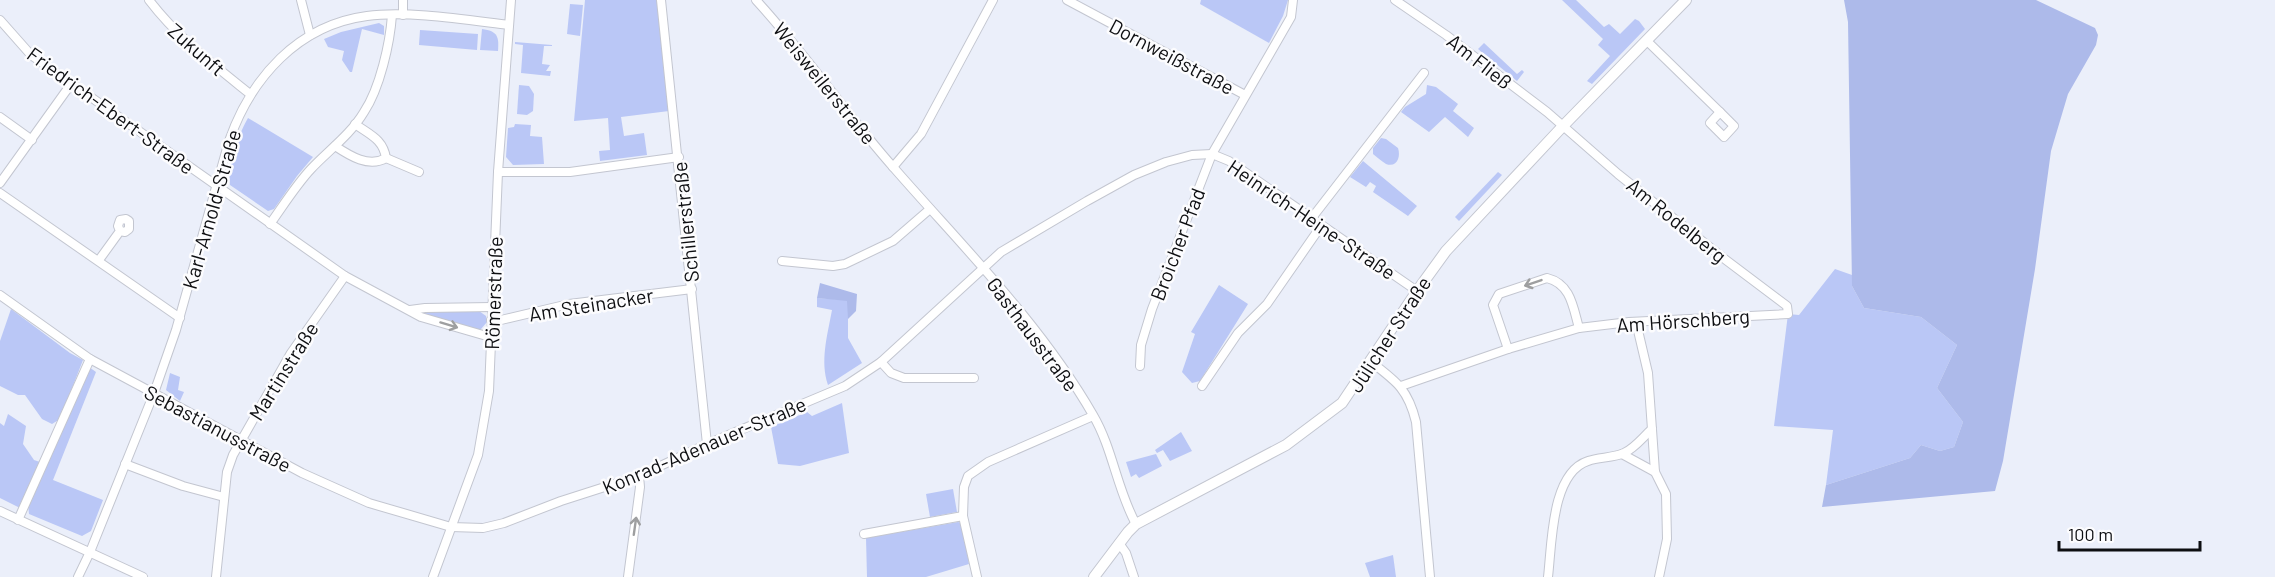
<svg xmlns="http://www.w3.org/2000/svg" width="2275" height="577" font-family="Barlow,sans-serif">
	<style>
		.green { fill: #bac7f6 }
		.forest { fill: #adbaea }
		.lines { fill: none; stroke-linecap: round; stroke-linejoin: round }
		.minor-casing { stroke: #c3c6d0; stroke-width: 10 }
		.tertiary-casing { stroke: #c3c6d0; stroke-width: 12 }
		.minor { stroke: #fff; stroke-width: 8 }
		.tertiary { stroke: #fff; stroke-width: 10 }
		.oneway { stroke: #9e9fa0 }
		.labels { text-anchor: middle; dominant-baseline: central; stroke-width: 5; stroke-linejoin: round; paint-order: stroke }
		.street-label { font-size: 20px; fill: #0d0e11; stroke: #fcfcfe }
	</style>
	<rect width="100%" height="100%" fill="#ebeffa"/>
	<g class="green">
		<path d="M585,0h73l11,111 -48,6 3,19 20,-3 3,22 -47,6 -1,-10 11,-1 -2,-32 -34,3z"/>
		<path d="M1201,0h87l-5,16 -14,27 -69,-39z"/>
		<path d="M1562,0h14l28,27 5,-3 11,10 15,-15 4,2 6,8 -53,55 -5,-3 23,-25 -12,-11 5,-6z"/>
		<path d="M570,4l13,1 -3,31 -13,-2z"/>
		<path d="M379,23l5,3v9l-22,-6 -10,43h-2l-8,-12 2,-9 -16,-4 -4,-8 17,-7z"/>
		<path d="M482,29c16,2 17,8 16,22l-18,-1z"/>
		<path d="M420,30l58,4 -1,16 -58,-5z"/>
		<path d="M515,42l37,3v1h-8l-2,18 8,1 -4,6h5l-1,5 -29,-3 2,-28 -8,-1z"/>
		<path d="M1484,43l33,31 5,-4 2,2 -7,9 -39,-32z"/>
		<path d="M519,85l10,1 5,8 -1,17 -6,4 -10,-1z"/>
		<path d="M1427,85l9,2 22,17 -5,7 21,17 -6,9 -23,-20 -16,15 -28,-20 4,-5 21,-13z"/>
		<path d="M248,118l65,39 -16,19 -23,33 -6,2 -38,-26c-3,-17 9,-52 18,-67z"/>
		<path d="M515,124l16,1 -1,11 12,1 2,27 -31,1 -7,-8 2,-29 6,-1z"/>
		<path d="M1381,138l5,1 12,9c3,9 -1,20 -12,16 -5,-3 -9,-7 -13,-10v-6z"/>
		<path d="M1363,161l54,45 -9,10 -35,-24 3,-6 -6,-4 -4,5 -16,-10z"/>
		<path d="M1498,172l4,3 -43,46 -4,-4z"/>
		<path d="M1835,269l17,6v11l12,22 57,9 36,28 -20,43 26,34 -9,25 -14,4 -19,-6 -11,13 -84,27 7,-55 -59,-4 14,-112 11,1z"/>
		<path d="M1219,285l29,19 -48,77 -8,2 -10,-11 13,-38 -4,-2z"/>
		<path d="M817,298l31,2v38l14,25 -34,22c-8,-24 -1,-48 4,-75l-15,-3z"/>
		<path d="M11,309l59,44 13,7 -23,59 -8,5 -10,-5 -17,-24h-7l-18,-9v-45z"/>
		<path d="M428,310l51,1 7,5 1,6 -6,7h-10l-47,-14z"/>
		<path d="M89,367l7,5 -43,108 50,20 -12,31 -9,5 -53,-22 -1,-9z"/>
		<path d="M170,373l10,4 -2,13 6,2 -4,9 -14,-11z"/>
		<path d="M842,403l7,50 -49,13 -22,-2 -7,-37 36,-15 5,4z"/>
		<path d="M8,414l18,12 -3,18 11,16 6,2 -20,46 -20,-10v-75l4,3z"/>
		<path d="M1181,432l11,19 -22,10 -7,-11 -6,3 -2,-3z"/>
		<path d="M1156,454l6,12 -23,12 -3,-4 -5,3 -5,-15z"/>
		<path d="M953,489l4,23 -27,5 -4,-23z"/>
		<path d="M958,522l4,1 7,41 -43,13h-59l-1,-39z"/>
		<path d="M1393,555l3,22h-26l-5,-14z"/>
	</g>
	<g class="forest">
		<path d="M1844,0h192l59,28 3,7 -2,10 -28,49 -17,57 -16,118 -32,192 -8,30 -173,16 4,-22 84,-27 11,-13 19,6 14,-4 9,-25 -26,-34 20,-43 -36,-28 -57,-9 -12,-22 -4,-264z"/>
		<path d="M820,283l37,11 -1,17 -8,8 -1,-18 -30,-3z"/>
	</g>
	<g class="lines">
		<g class="minor-casing">
			<g id="minor">
				<path d="M149,0c28,37 65,65 101,94"/>
				<path d="M301,0l9,35"/>
				<path d="M661,0l46,444"/>
				<path d="M756,0c49,53 90,114 138,168 69,79 146,155 199,247 20,34 24,75 43,109"/>
				<path d="M1067,0l178,95"/>
				<path d="M1395,0l51,35 101,77 71,62 104,83 65,49 1,8 -159,8 -50,6 -71,21 -107,37"/>
				<path d="M403,15v-15"/>
				<path d="M0,20l31,35 314,221 76,41 69,20"/>
				<path d="M1647,41l73,71"/>
				<path d="M1720,112l14,14 -10,11 -14,-14z"/>
				<path d="M0,117l32,23"/>
				<path d="M335,146c15,10 34,22 51,12 -3,-19 -16,-23 -31,-34"/>
				<path d="M386,158l33,14"/>
				<path d="M893,167l28,-33 72,-134"/>
				<path d="M498,172h72l109,-15"/>
				<path d="M0,183l71,-99"/>
				<path d="M0,193l180,125"/>
				<path d="M1311,219l113,-146"/>
				<path d="M270,224c13,-18 26,-39 41,-55 18,-19 40,-35 53,-57 16,-24 26,-69 28,-97"/>
				<path d="M99,260l21,-29 5,1 4,-3v-8l-3,-2 -6,1 -2,6 2,5"/>
				<path d="M782,261l51,5 12,-2 48,-23 37,-32"/>
				<path d="M0,295l90,64 212,114 67,30 82,24 32,1 21,-5 57,-22 78,-25 68,-32 138,-58 36,-24 120,-110 86,-51 47,-26 32,-13 26,-7 20,-1 17,7 188,130"/>
				<path d="M410,310l15,-2 67,-1"/>
				<path d="M491,320h10l68,-16 123,-15"/>
				<path d="M1636,322l12,51 7,99 11,22 1,45 -8,38"/>
				<path d="M1508,349l-15,-44 6,-11 48,-16c24,6 26,29 32,50"/>
				<path d="M881,362l10,11 13,5h70"/>
				<path d="M1371,362c25,19 37,27 45,60l14,155"/>
				<path d="M1140,366l1,-21 11,-36 60,-155 79,-137 2,-17"/>
				<path d="M1202,386l36,-53 29,-29 54,-78"/>
				<path d="M1622,454l33,18"/>
				<path d="M125,464l58,22 41,11"/>
				<path d="M0,511l143,66"/>
				<path d="M18,520l72,-161"/>
				<path d="M864,534l99,-18"/>
				<path d="M1119,543l7,10 8,24"/>
				<path d="M78,577l12,-25 64,-159 22,-63 53,-189c22,-63 69,-116 138,-125 40,-6 101,4 142,9"/>
				<path d="M216,577l11,-105 6,-17 58,-102 54,-77"/>
				<path d="M433,577l45,-122 11,-64 9,-219 13,-172"/>
				<path d="M628,577l12,-90 -1,-11"/>
				<path d="M977,577l-14,-61 1,-29 4,-11 20,-14 105,-46"/>
				<path d="M1548,577c4,-33 3,-104 40,-116 11,-4 25,-3 36,-8 11,-5 19,-16 28,-24"/>
			</g>
		</g>
		<g class="tertiary-casing">
			<path id="tertiary" d="M1094,577l34,-45 8,-8 150,-79 56,-42 75,-112 29,-40 117,-125 123,-126"/>
		</g>
		<use href="#minor" class="minor"/>
		<use href="#tertiary" class="tertiary"/>
	</g>
	<defs><path id="oneway-shaft" d="M-6 0H5M1.5-3L5.5 0L1.5 3" fill="none" stroke-width="1.6" stroke-linecap="round" stroke-linejoin="round" transform="scale(1.5)"/></defs>
	<g class="oneway">
		<use href="#oneway-shaft" transform="translate(1533 283) rotate(161)"/>
		<use href="#oneway-shaft" transform="translate(449 325) rotate(17)"/>
		<use href="#oneway-shaft" transform="translate(635 526) rotate(-82)"/>
	</g>
	<g class="labels">
		<g class="street-label">
			<text transform="translate(197 49) rotate(41)">Zukunft</text>
			<text transform="translate(1172 56) rotate(28)">Dornweißstraße</text>
			<text transform="translate(1480 61) rotate(38)">Am Fließ</text>
			<text transform="translate(825 83) rotate(51)">Weisweilerstraße</text>
			<text transform="translate(111 110) rotate(36)">Friedrich-Ebert-Straße</text>
			<text transform="translate(211 209) rotate(-74)">Karl-Arnold-Straße</text>
			<text transform="translate(1312 219) rotate(34)">Heinrich-Heine-Straße</text>
			<text transform="translate(1677 220) rotate(39)">Am Rodelberg</text>
			<text transform="translate(685 222) rotate(-96)">Schillerstraße</text>
			<text transform="translate(1177 244) rotate(-69)">Broicher Pfad</text>
			<text transform="translate(493 293) rotate(-88)">Römerstraße</text>
			<text transform="translate(591 304) rotate(-9)">Am Steinacker</text>
			<text transform="translate(1683 320) rotate(-4)">Am Hörschberg</text>
			<text transform="translate(1033 334) rotate(53)">Gasthausstraße</text>
			<text transform="translate(1389 334) rotate(-57)">Jülicher Straße</text>
			<text transform="translate(283 371) rotate(-58)">Martinstraße</text>
			<text transform="translate(218 428) rotate(28)">Sebastianusstraße</text>
			<text transform="translate(704 445) rotate(-23)">Konrad-Adenauer-Straße</text>
		</g>
	</g>
	<path d="M2059 541v9h141v-9" fill="none" stroke="#0d0e11" stroke-width="3"/>
	<text x="2068" y="541" font-size="18" fill="#0d0e11" stroke="#fcfcfe" stroke-width="4.5" paint-order="stroke">100 m</text>
</svg>
